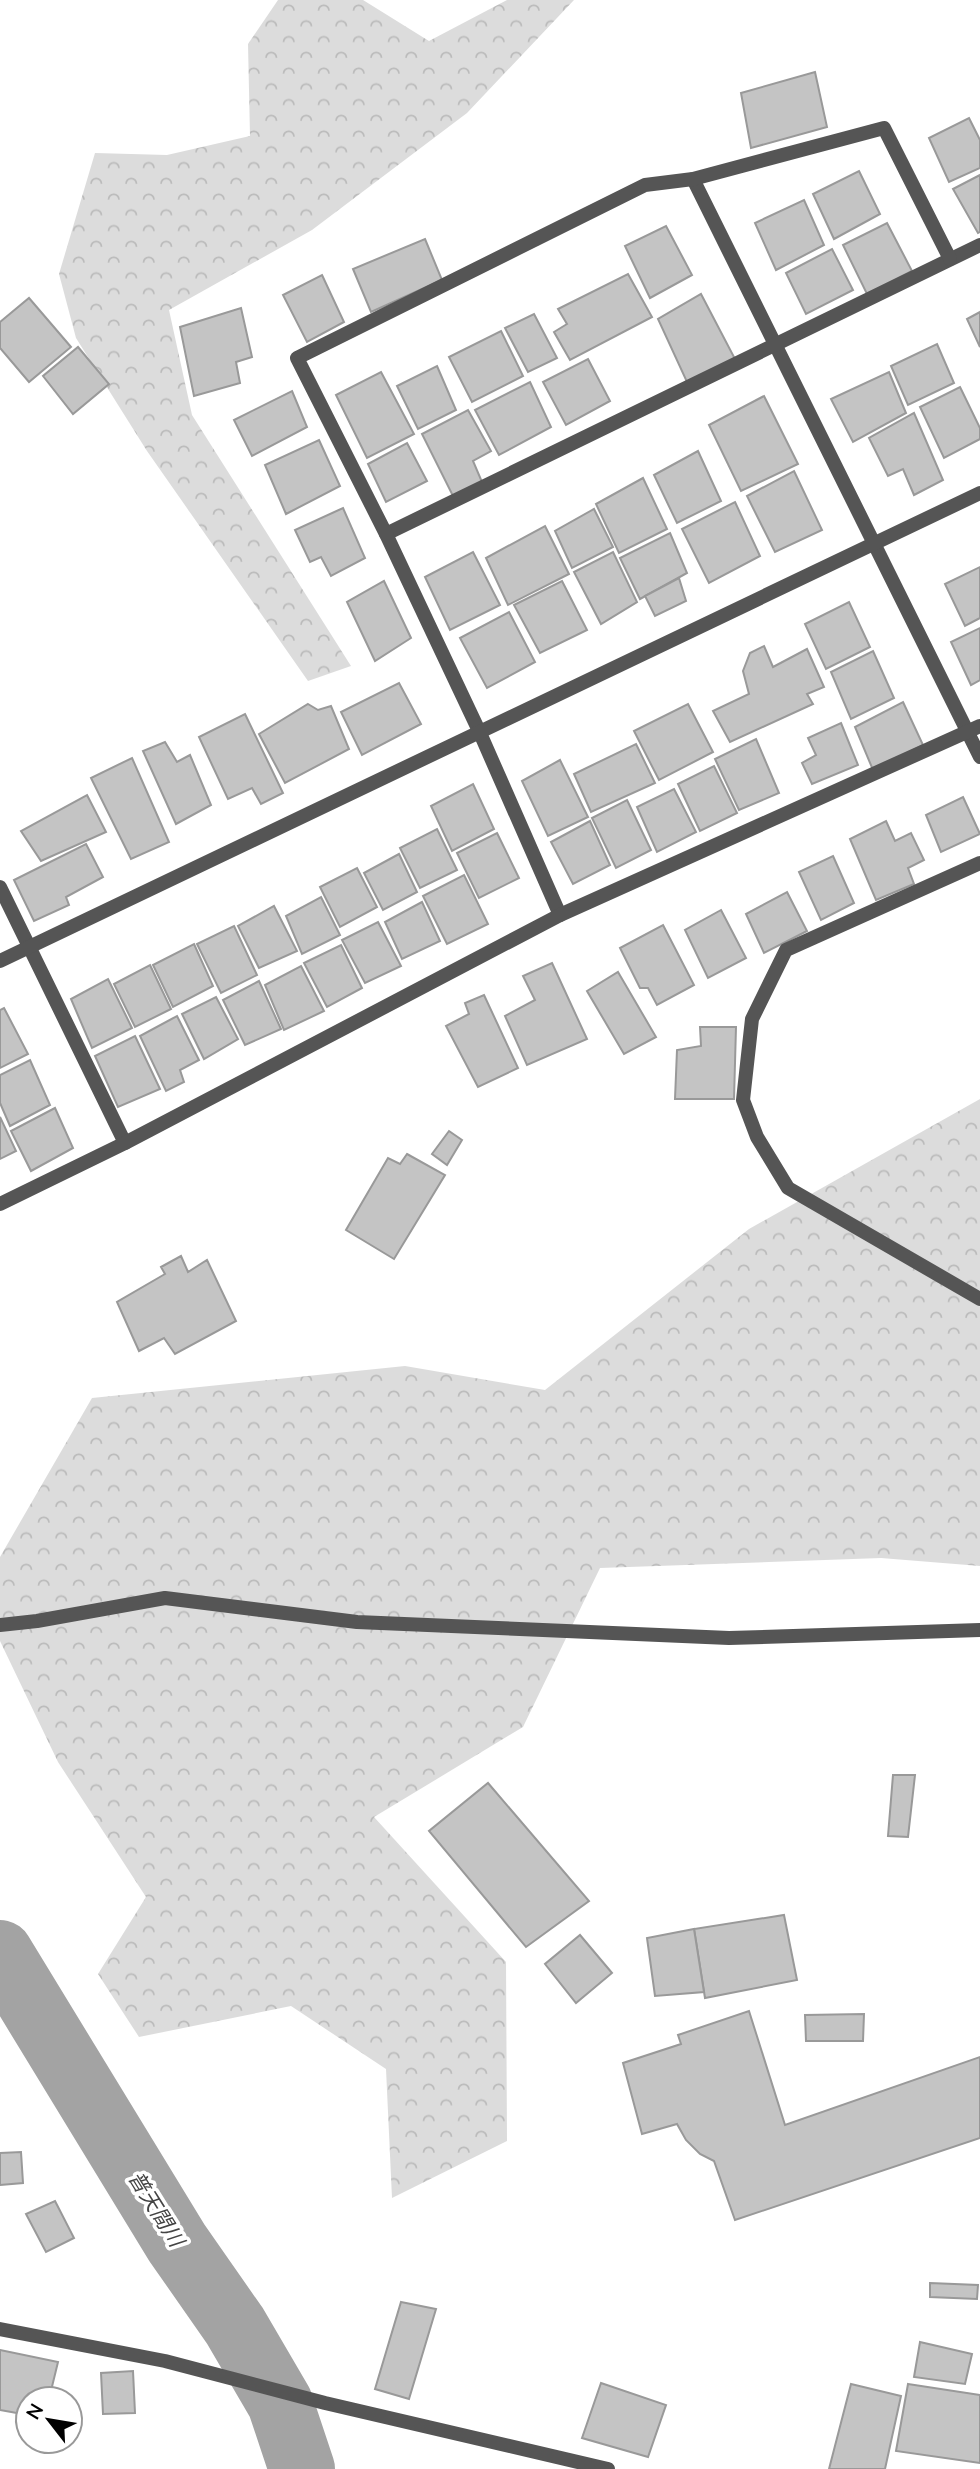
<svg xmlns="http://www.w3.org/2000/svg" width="980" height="2469" font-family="'Nunito Sans','Noto Sans JP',sans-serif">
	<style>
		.forest { fill: url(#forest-crowns) }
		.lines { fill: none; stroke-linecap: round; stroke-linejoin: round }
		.river { stroke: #a3a3a3; stroke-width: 66 }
		.building { fill: #c4c4c4; stroke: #999; stroke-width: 2 }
		.minor { stroke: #555; stroke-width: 14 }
		.labels { text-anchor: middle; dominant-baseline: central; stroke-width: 7; stroke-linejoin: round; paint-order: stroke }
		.water-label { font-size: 21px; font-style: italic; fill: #444; stroke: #fff }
	</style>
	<defs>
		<pattern id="forest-crowns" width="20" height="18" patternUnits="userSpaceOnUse" patternTransform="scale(1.75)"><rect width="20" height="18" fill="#dcdcdc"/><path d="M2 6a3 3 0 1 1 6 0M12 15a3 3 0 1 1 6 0" fill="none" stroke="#bbb"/></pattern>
	</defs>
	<rect width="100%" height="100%" fill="#fff"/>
	<g class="forest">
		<path d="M278,0h85l66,41 78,-41h67l-107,113 -155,117 -143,80 23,105 159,251 -43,15 -161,-230 -71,-113 -17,-64 36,-121 72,2 83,-19 -2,-92z"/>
		<path d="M980,1099v467l-99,-8 -281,10 -77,159 -149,90 132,145 1,179 -115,57 -6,-129 -95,-63 -152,31 -41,-63 48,-77 -88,-135 -58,-121v-84l92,-159 313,-32 140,24 204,-161z"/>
	</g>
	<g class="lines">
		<path class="river" d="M0,1953l177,290 58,83 45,77 22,66"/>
	</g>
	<g class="building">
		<path d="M815,72l12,55 -76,21 -10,-55z"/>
		<path d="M969,118l11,22v28l-31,14 -20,-44z"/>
		<path d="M859,171l21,43 -46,25 -21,-45z"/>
		<path d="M980,175v57l-2,1 -25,-44z"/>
		<path d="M804,200l20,45 -48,25 -21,-47z"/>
		<path d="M887,223l25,48 -45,23 -24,-49z"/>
		<path d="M666,226l26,49 -42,23 -25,-52z"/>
		<path d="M425,239l17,41 -71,32 -18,-43z"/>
		<path d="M832,249l21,41 -47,24 -20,-41z"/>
		<path d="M628,274l24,43 -82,43 -16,-28 13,-8 -9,-15z"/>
		<path d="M322,275l22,47 -37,20 -24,-47z"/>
		<path d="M701,294l34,65 -48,23 -29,-63z"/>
		<path d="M29,298l42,49 -42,35 -29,-34v-26z"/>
		<path d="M241,308l11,49 -16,5 4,21 -46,13 -14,-69z"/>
		<path d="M980,312v35l-13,-28z"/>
		<path d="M534,314l23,44 -29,14 -23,-44z"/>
		<path d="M501,331l22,45 -51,26 -23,-45z"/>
		<path d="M937,344l17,39 -46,22 -17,-39z"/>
		<path d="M78,347l31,37 -36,30 -30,-38z"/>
		<path d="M588,359l22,42 -44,24 -23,-43z"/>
		<path d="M437,366l19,44 -38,19 -21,-43z"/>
		<path d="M381,372l33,62 -47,24 -31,-63z"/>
		<path d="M889,372l17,41 -53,29 -22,-43z"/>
		<path d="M530,382l21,45 -52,28 -24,-45z"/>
		<path d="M960,387l20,41v11l-36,19 -24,-51z"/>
		<path d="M292,391l15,36 -55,29 -18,-36z"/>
		<path d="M764,396l34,68 -57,27 -32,-66z"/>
		<path d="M468,410l23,41 -18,10 9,21 -29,14 -31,-62z"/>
		<path d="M914,413l29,67 -29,15 -11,-26 -15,7 -19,-38z"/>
		<path d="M319,440l21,46 -54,28 -21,-49z"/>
		<path d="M407,443l20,38 -41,21 -18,-38z"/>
		<path d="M698,451l23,50 -44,22 -23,-48z"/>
		<path d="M794,471l28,59 -47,22 -28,-56z"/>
		<path d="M643,478l24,51 -48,24 -23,-49z"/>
		<path d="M735,502l25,54 -51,27 -27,-54z"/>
		<path d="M343,508l22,50 -34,18 -10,-19 -11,5 -15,-32z"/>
		<path d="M594,509l19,38 -41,21 -17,-37z"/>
		<path d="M545,526l24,48 -61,31 -22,-47z"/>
		<path d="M670,533l17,40 -47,26 -20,-41z"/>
		<path d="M473,552l27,53 -50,25 -25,-53z"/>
		<path d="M613,552l24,50 -36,22 -27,-52z"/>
		<path d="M980,567v51l-15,8 -20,-42z"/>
		<path d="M679,578l7,23 -31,15 -10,-20z"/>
		<path d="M384,581l27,57 -36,23 -28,-59z"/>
		<path d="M562,581l25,49 -47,23 -26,-48z"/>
		<path d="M849,602l21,45 -44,22 -21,-45z"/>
		<path d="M509,612l26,50 -48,26 -27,-50z"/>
		<path d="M980,628v52l-9,5 -20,-43z"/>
		<path d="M764,646l9,21 34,-18 17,38 -17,7 6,10 -83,38 -17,-31 36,-17 -6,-23 7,-18z"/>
		<path d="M873,651l21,47 -43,21 -20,-47z"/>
		<path d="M399,683l22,41 -59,31 -21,-43z"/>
		<path d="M903,702l20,43 -50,25 -18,-43z"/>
		<path d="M308,704l10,6 13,-4 18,43 -64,34 -26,-49z"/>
		<path d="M688,704l25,48 -54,28 -25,-49z"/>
		<path d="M245,714l38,79 -22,11 -9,-16 -24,11 -29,-62z"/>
		<path d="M841,723l17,42 -46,19 -10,-21 14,-8 -8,-17z"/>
		<path d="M756,739l23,54 -40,17 -24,-51z"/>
		<path d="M165,742l12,20 13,-7 21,50 -35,19 -33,-73z"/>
		<path d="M636,744l19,39 -64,29 -17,-38z"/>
		<path d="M132,758l37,84 -38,17 -40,-81z"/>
		<path d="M560,760l28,57 -40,19 -26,-55z"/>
		<path d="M714,766l23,47 -37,18 -22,-47z"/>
		<path d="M473,784l21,45 -42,22 -21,-45z"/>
		<path d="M674,789l22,43 -39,20 -20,-45z"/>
		<path d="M87,795l19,37 -65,29 -20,-30z"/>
		<path d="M963,797l17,37 -39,18 -15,-37z"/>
		<path d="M627,800l24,50 -35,18 -24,-50z"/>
		<path d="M590,821l20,44 -37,19 -22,-42z"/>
		<path d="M886,821l9,20 16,-8 13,27 -16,8 6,16 -38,16 -26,-61z"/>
		<path d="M437,829l20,41 -37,18 -20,-40z"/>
		<path d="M497,833l22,45 -40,20 -22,-45z"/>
		<path d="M86,844l17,33 -37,20 3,8 -35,16 -20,-41z"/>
		<path d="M399,854l18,38 -34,18 -19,-37z"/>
		<path d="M833,856l21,47 -33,17 -22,-48z"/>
		<path d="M357,868l20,39 -37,20 -20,-40z"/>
		<path d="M464,875l24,49 -41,20 -24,-48z"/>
		<path d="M787,892l20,39 -43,22 -18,-39z"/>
		<path d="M321,897l19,38 -38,19 -16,-38z"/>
		<path d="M422,902l18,39 -38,18 -17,-37z"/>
		<path d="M274,906l23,45 -38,17 -21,-42z"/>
		<path d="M721,910l25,48 -38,20 -23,-48z"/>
		<path d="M378,922l23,44 -36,17 -23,-43z"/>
		<path d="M663,925l31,60 -37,20 -9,-17h-8l-20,-40z"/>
		<path d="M234,926l23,49 -36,18 -24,-49z"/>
		<path d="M194,944l19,42 -40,21 -20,-42z"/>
		<path d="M341,945l21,43 -35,19 -23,-44z"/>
		<path d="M552,963l35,76 -60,26 -22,-49 30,-16 -12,-24z"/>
		<path d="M150,965l21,44 -36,18 -21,-43z"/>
		<path d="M301,966l23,45 -40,19 -19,-45z"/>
		<path d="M618,972l38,65 -32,17 -37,-63z"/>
		<path d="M108,979l24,49 -40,20 -21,-49z"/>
		<path d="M259,981l22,48 -36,16 -22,-45z"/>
		<path d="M484,995l34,73 -40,19 -32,-61 23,-12 -4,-11z"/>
		<path d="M216,997l22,42 -34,20 -22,-45z"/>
		<path d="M4,1008l24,46 -28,14v-58z"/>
		<path d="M177,1016l22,44 -19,10 4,12 -18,9 -26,-55z"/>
		<path d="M700,1027h36l-2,72h-59l2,-49 24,-4z"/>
		<path d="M135,1036l25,53 -42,18 -23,-51z"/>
		<path d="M30,1060l20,45 -40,21 -10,-23v-28z"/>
		<path d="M55,1108l18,40 -42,23 -20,-40z"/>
		<path d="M0,1117l16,34 -16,8z"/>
		<path d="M449,1131l13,9 -15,25 -15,-11z"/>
		<path d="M407,1154l38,21 -51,84 -48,-29 42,-72 12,6z"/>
		<path d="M181,1256l7,16 19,-12 29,61 -61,33 -11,-16 -25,13 -22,-49 48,-28 -4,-7z"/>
		<path d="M893,1775h22l-7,62 -20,-1z"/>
		<path d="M488,1783l101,118 -63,46 -97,-116z"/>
		<path d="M784,1915l13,65 -92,18 -11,-69z"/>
		<path d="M694,1929l10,63 -49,4 -8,-58z"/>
		<path d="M580,1935l32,38 -36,30 -31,-39z"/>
		<path d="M749,2011l36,114 195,-68v81l-245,82 -21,-59 -14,-7 -14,-14 -9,-16 -35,10 -19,-71 58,-19 -3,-9z"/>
		<path d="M864,2014l-1,27h-57l-1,-26z"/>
		<path d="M21,2152l2,31 -23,2v-32z"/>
		<path d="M55,2201l19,37 -28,14 -20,-38z"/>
		<path d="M930,2283l48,2 -1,14 -47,-2z"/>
		<path d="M401,2302l35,7 -27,90 -34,-10z"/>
		<path d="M920,2342l52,12 -7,30 -51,-7z"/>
		<path d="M0,2350l58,12 -9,37h-21v16l-28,-5z"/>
		<path d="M133,2371l2,42 -32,1 -2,-41z"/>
		<path d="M601,2383l65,22 -18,52 -66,-19z"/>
		<path d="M851,2384l50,12 -16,73h-56z"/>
		<path d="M908,2384l72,11v68l-84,-12z"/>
	</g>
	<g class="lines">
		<g class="minor">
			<path d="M693,179l287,578"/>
			<path d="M386,534l594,-289"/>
			<path d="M980,863l-194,87 -34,69 -9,81 14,37 31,51 192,111"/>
			<path d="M0,887l125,256"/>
			<path d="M560,915l-80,-182 -94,-199 -89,-176 348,-173 48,-6 191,-51 66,131"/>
			<path d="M0,961l980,-468"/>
			<path d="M0,1204l125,-61 435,-228 420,-189"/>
			<path d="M0,1625l37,-4 128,-23 192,24 372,16 251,-8"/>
			<path d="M0,2329l165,32 160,42 283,66"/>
		</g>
	</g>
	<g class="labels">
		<g class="water-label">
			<text transform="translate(156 2209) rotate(58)">普天間川</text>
		</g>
	</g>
	<g transform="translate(49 2420) rotate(301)"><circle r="33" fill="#ffffff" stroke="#999999" stroke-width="2"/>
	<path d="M0-5L12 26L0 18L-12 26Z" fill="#000000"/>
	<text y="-10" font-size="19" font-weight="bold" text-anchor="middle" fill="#000000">N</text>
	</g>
</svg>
